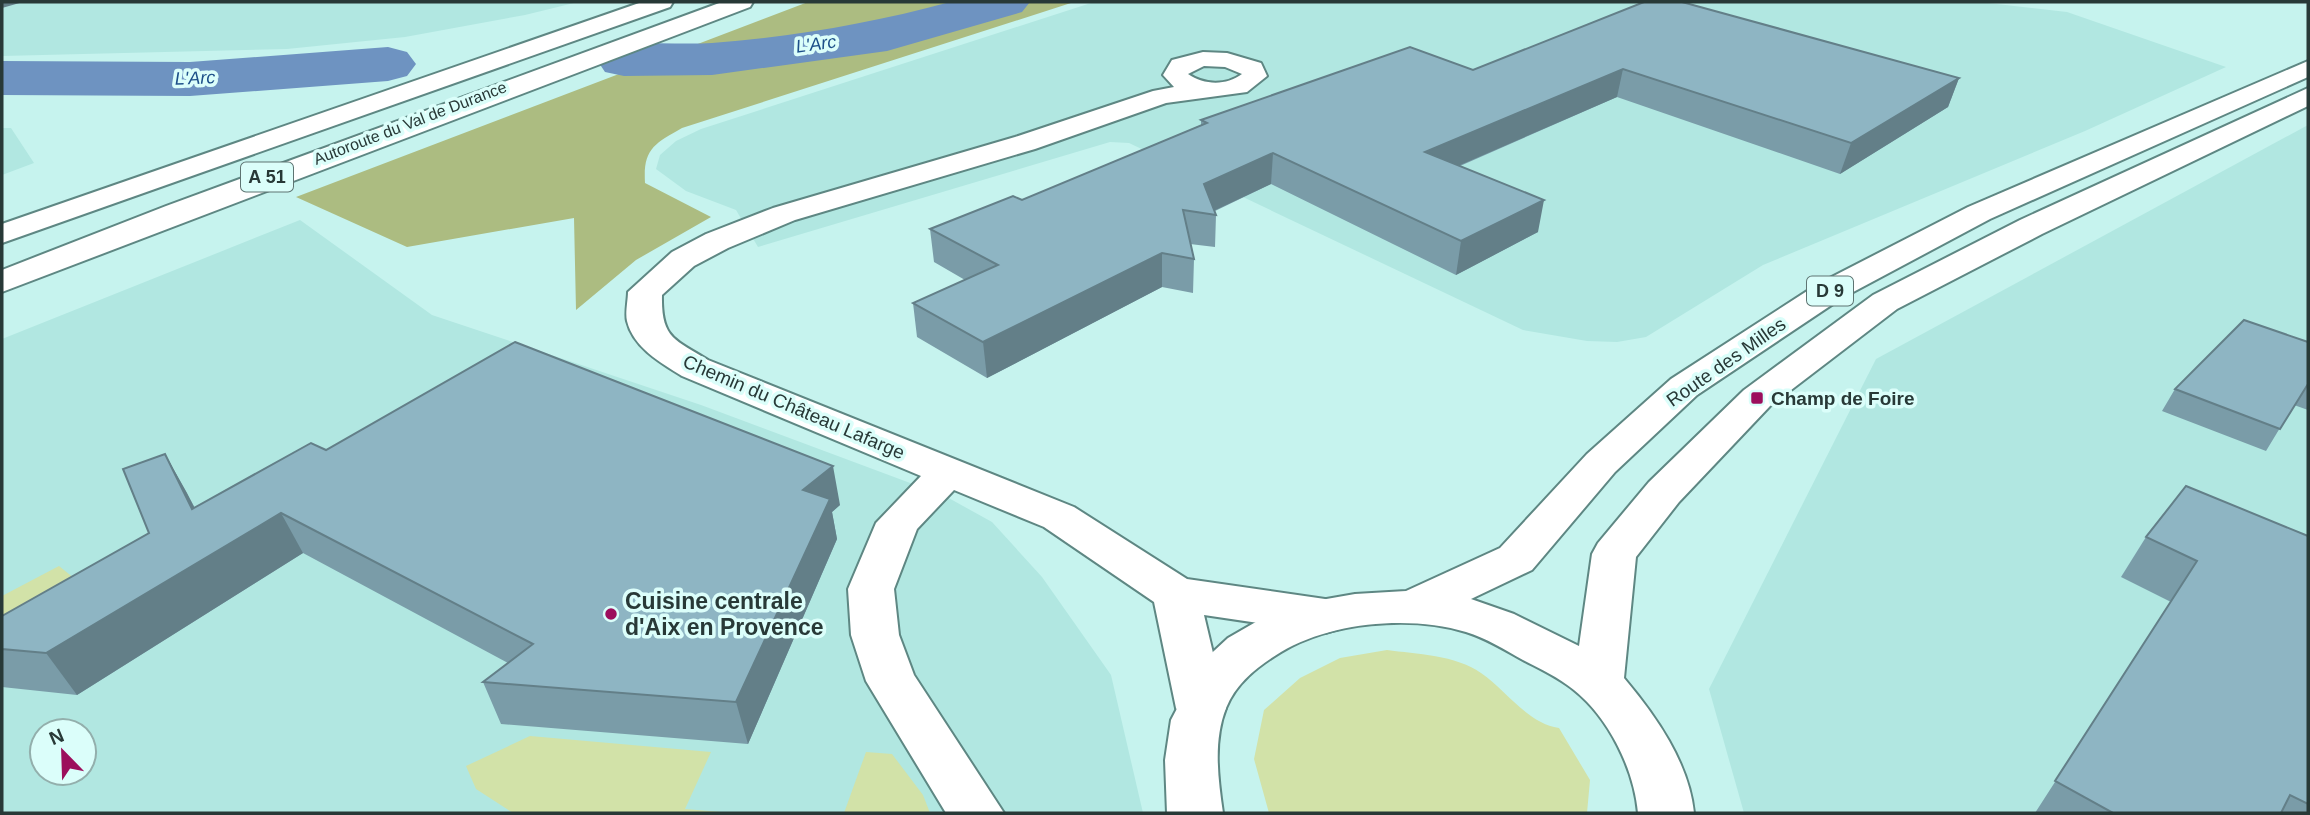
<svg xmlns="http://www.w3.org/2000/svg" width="2310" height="815" font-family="Arial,sans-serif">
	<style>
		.built { fill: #b1e7e1; fill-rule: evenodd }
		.green { fill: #d2e2a8 }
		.forest { fill: #acbc81 }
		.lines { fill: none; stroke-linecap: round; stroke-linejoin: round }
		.river { fill: #6e93c1; fill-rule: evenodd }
		.minor-casing { stroke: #5e8783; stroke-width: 4 }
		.primary-casing { stroke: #5e8783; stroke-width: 4 }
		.motorway-casing { stroke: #5e8783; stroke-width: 4 }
		.minor { fill: #fff; fill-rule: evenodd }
		.primary { fill: #fff; fill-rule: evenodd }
		.motorway { fill: #fff; fill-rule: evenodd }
		.wall { fill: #7a9ca8 }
		.shaded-wall { fill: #637f88 }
		.building { fill: #8eb5c3; stroke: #637f88; stroke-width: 2 }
		.poi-dot { fill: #9c0e5c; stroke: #dbfefa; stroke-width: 2.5 }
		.labels { text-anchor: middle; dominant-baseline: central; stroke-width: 7; stroke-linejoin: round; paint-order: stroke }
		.far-street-label { font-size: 16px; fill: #283937; stroke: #dbfefa }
		.far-water-label { font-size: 18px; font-style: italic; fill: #1c4f89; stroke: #dbfefa }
		.shield { fill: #dbfefa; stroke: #5e7472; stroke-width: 2 }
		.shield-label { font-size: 18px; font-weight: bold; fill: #283937 }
		.street-label { font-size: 19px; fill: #283937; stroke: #dbfefa }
		.poi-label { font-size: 19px; font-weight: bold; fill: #283937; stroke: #dbfefa; text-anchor: start }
		.near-poi-label { font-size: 23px; font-weight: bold; fill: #283937; stroke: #dbfefa; text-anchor: start }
	</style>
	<rect width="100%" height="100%" fill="#c6f3ee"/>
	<g class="built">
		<path d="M2,2h576l-53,13 -120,22 -118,12 -285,7z"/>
		<path d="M1094,2h885l88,10 159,55 -141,64 -322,134 -117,72 -29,5 -30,-1 -64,-11 -394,-187 -19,-1 -352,105 -22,-37 -50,-19 -30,-22 4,-14 16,-14 25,-12z"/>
		<path d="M2308,125v688h-564l-35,-124 167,-330z"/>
		<path d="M2,128h9l23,35 -32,12z"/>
		<path d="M300,220l132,95 269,90 244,91 47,26 50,55 69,98 32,138h-1141v-474zM42,731h42v42h-42z"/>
	</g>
	<g class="green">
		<path d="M59,566l48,39 -105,64v-73z"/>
		<path d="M1387,650c29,4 69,5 94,23 26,18 46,50 78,55l31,52 -3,33h-318l-15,-54 10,-49 36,-32 40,-20z"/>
		<path d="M530,736l181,16 -26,57 36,3 -208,1 -37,-24 -10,-23z"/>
		<path d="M866,752l26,2 31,41 7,18h-86z"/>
	</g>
	<path class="forest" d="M808,2h266l-392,126c-28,16 -39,21 -37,55l66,34 -75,43 -60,50 -2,-92 -167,29 -111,-50z"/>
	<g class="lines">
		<g class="river">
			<path d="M950,2h80l-8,10 -135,39 -175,24 -88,1 -19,-4 -8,-12 8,-12c35,-8 71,-3 107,-5 80,-6 161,-20 238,-41z"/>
			<path d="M388,47l19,5 9,12 -9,12 -19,5 -198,15 -188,-1v-34l188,1z"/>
		</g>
		<g class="minor-casing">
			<path id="minor" d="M1203,52l24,1 34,10 6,13 -20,16 -81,11 -131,46 -240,71 -67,28 -34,18 -32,29c-1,43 12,44 46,65l366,147 113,72 138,20 17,5 7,12 -7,12 -17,5 -121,-18 22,93 -7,14 -18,6 -18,-6 -7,-14 -22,-106 -110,-75 -90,-37 -37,39 -23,60 5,46 15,40 90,138h-58l-80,-132 -15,-46 -3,-46 28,-66 45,-47 -239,-100c-21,-13 -49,-29 -55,-55 -2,-8 1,-21 1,-29l44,-40 34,-18 67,-26 242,-71 138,-46 21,-4 -11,-12 9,-15zM1204,66l21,1 17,7c-16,12 -38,11 -54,0z"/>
		</g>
		<g class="primary-casing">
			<path id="primary" d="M2308,61v16l-318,142 -148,79 -145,97 -82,77 -83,98 -61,29 43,15 65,32 13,-92 6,-11 51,-61 95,-92 129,-95 147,-75 288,-132v18l-266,128 -145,75 -127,97 -91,96 -43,55 -12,121c32,38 65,85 70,135h-56c-4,-44 -29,-95 -64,-123 -16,-13 -34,-21 -51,-30 -18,-10 -37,-22 -57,-28 -56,-17 -135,-10 -185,20 -23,14 -45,31 -55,56 -13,33 -8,71 -3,105h-56l-2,-53 6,-40 30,-57 27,-25 33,-19 54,-18 40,-7 51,-3 94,-43 87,-94 84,-75 147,-95 150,-77z"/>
		</g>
		<g class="motorway-casing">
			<g id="motorway">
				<path d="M642,2h31l-3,5 -668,236v-19z"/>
				<path d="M722,2h31l-3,5 -748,285v-22l164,-64z"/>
			</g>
		</g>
		<use href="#minor" class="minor"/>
		<use href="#primary" class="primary"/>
		<use href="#motorway" class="motorway"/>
	</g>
	<g class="wall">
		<path d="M1644,2l315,76 -11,29 -108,67 -223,-77 -157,69 78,66 -82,43 -185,-91 -56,27 1,4 -1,32 -25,-3 4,15 -1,34 -31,-6 -175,91 -70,-41 -4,-34 52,-23 -31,-18 -4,-33 92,-29 179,-75v-5l272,-50z"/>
		<path d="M2308,342v68l-14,-5 -28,46 -104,-40 13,-22z"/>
		<path d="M326,450l514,55 -8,7 5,27 -89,205 -247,-20 -18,-42 25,-19 -205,-110 -226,142 -75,-8v-71l147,-83 16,-79 30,54z"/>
		<path d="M2308,536v277h-273l136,-211 -50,-25 25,-40z"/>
	</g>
	<g class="shaded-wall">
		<path d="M2,2h21l-21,6z"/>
		<path d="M1623,69l-6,28 -196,85 4,-30z"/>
		<path d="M1959,78l-11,29 -108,67 11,-31z"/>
		<path d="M1273,153l-2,31 -62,29 -5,-29z"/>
		<path d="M1544,200l-6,32 -82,43 5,-34z"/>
		<path d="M1162,253v34l-175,91 -4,-36z"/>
		<path d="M165,454l22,39 28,56 -23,-40z"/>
		<path d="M833,466l7,39 -8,7 5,27 -89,205 -12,-42 67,-212z"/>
		<path d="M281,513l22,40 -226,142 -31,-42z"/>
	</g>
	<g class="building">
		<path d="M1644,2h38l277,76 -108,65 -228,-74 -198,83 119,48 -83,41 -188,-88 -69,31 12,31 -33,-5 11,49 -32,-6 -179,89 -70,-39 85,-38 -68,-36 83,-33 9,4 185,-77 -6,-3 209,-73 63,23z"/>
		<path d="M2244,320l64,22v42l-28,45 -105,-40z"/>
		<path d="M515,342l318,124 -30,24 27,9 -94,203 -253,-20 50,-38 -252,-131 -235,140 -44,-4v-33l147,-83 -26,-64 42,-15 27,55 119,-66 15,7z"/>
		<path d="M2186,486l122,50v268l-18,-9 -9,18h-168l-58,-32 142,-220 -51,-24z"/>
	</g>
	<g class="poi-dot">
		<rect x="1750" y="391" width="14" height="14" rx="3.5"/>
		<circle cx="611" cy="614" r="7"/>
	</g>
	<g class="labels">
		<g class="far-street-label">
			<text transform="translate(410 123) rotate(-21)">Autoroute du Val de Durance</text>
		</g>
		<g class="far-water-label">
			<text transform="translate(816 44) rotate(-8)">L'Arc</text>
			<text transform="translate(195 78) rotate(-2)">L'Arc</text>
		</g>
		<g class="shield">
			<rect x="241" y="162.5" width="52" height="29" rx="5"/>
			<rect x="1807" y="276.5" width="46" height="29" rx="5"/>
		</g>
		<g class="shield-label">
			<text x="267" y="177">A 51</text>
			<text x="1830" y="291">D 9</text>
		</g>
		<g class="street-label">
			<text transform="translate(1726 362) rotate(-35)">Route des Milles</text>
			<text transform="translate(794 407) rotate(23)">Chemin du Château Lafarge</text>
		</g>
		<g class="poi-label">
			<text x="1771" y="398">Champ de Foire</text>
		</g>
		<g class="near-poi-label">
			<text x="625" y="601">Cuisine centrale<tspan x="625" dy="26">d'Aix en Provence</tspan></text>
		</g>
	</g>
	<rect width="2310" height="815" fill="none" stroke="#283937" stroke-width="7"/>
	<g transform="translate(63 752) rotate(337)"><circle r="33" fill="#dbfefa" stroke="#93afac" stroke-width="2"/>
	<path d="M0-5L12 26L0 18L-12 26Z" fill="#9c0e5c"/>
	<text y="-10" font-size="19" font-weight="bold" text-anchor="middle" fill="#283937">N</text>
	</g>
</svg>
